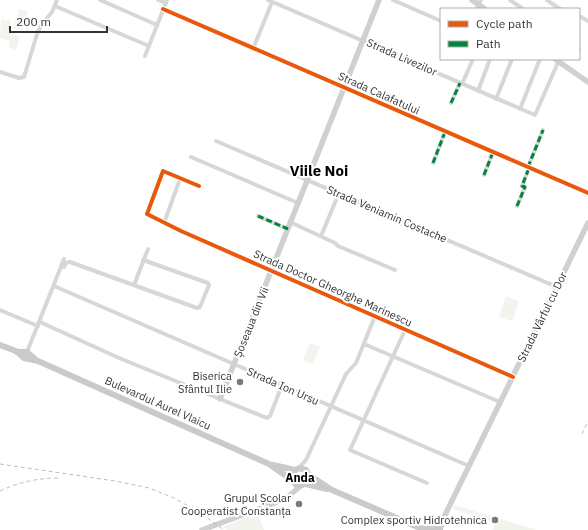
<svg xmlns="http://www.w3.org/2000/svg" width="588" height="530" font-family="'IBM Plex Sans',sans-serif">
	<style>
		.green { fill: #f1f5ed }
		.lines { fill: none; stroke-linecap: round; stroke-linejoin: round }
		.street { stroke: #d7d7d7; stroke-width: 4 }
		.secondary { stroke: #d0d0d0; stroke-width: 5.5 }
		.primary { stroke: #cacaca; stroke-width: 6 }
		.rail { stroke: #bebebe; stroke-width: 1; stroke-dasharray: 4 3; stroke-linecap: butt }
		.quiet { stroke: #00873e; stroke-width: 3; stroke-dasharray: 6 3; stroke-linecap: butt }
		.cycleway-casing { stroke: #fff; stroke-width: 6 }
		.cycleway { stroke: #e8590c; stroke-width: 4 }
		.poi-dot { fill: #7a7a7a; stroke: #fff; stroke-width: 1.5 }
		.labels { text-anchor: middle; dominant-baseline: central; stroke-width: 4; stroke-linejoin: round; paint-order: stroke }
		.street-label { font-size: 11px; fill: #333; stroke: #fff }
		.poi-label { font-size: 11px; fill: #333; stroke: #fff; text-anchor: end }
		.neighbourhood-label { font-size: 12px; font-weight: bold; fill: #000; stroke: #fff }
		.district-label { font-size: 15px; font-weight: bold; fill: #000; stroke: #fff }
	</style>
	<rect width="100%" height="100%" fill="#fff"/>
	<g class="green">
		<path d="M19,9l9,3 -6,19 -9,-3z"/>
		<path d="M1,19l10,2 -3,12 4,1 -2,7 3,-7 7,3 -4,13 -7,-3 1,-6 -10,-3z"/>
		<path d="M506,296l13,5 -7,20 -13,-4z"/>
		<path d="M310,343l10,4 -7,17 -10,-4z"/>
		<path d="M454,505l83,25h-44l2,-7 -42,-14z"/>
		<path d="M257,513l7,17h-37l-4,-3z"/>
	</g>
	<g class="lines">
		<g class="street">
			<path d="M100,0l57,25"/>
			<path d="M158,0l8,3"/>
			<path d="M268,0l267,115 24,-55"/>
			<path d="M393,0l48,21"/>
			<path d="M510,0l13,9"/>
			<path d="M547,0l13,9"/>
			<path d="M55,6l94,40"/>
			<path d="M163,9l425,184"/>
			<path d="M476,9l5,-9"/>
			<path d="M579,16l9,5"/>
			<path d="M253,49l19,-47"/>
			<path d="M579,49v1"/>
			<path d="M145,56l22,-56"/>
			<path d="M0,72l19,6 5,-1 14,-46 9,-13 5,-6 5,-12"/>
			<path d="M462,84l11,-25"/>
			<path d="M478,91l12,-32"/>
			<path d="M496,99l16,-40"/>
			<path d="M451,103l9,-20"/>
			<path d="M520,109l20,-50"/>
			<path d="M216,141l341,146"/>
			<path d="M191,157l107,46"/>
			<path d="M433,163l12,-31"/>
			<path d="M528,167l15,-37"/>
			<path d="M484,175l9,-23"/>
			<path d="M199,186l-36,-15 -16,43 34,17 332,146"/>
			<path d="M517,206l8,-19 -3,-1 7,-18"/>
			<path d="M258,216l30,13"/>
			<path d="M290,222l45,21 3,3 57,24"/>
			<path d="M164,223l16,-44"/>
			<path d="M321,236l18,-43"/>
			<path d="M61,267h3l2,-4 4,-1 127,46 3,-1 9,-22 -1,-2 -65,-23"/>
			<path d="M134,285l14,-36"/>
			<path d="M54,286l415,180"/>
			<path d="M0,310l38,16"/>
			<path d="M40,322l79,36 148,60 3,-2 12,-31"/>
			<path d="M405,330l-55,120 77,33"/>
			<path d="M364,344l136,58"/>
			<path d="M27,352l37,-93"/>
			<path d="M299,468l7,-8 40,-86 10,-11 19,-47"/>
		</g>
		<g class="secondary">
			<path d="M472,0l13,9"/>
			<path d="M555,59l33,23"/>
			<path d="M220,399l159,-399"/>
			<path d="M202,530l83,-31 17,-14"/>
			<path d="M440,530l3,-11 145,-296"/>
		</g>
		<g class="primary">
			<path d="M0,345l16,6 8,7 14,3 231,103 23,16 4,5c10,2 16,-6 10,-15l-7,-2 -7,4v8"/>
			<path d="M17,352h10l8,7"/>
			<path d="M273,465l22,5"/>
			<path d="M309,475l23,15 88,38 12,1"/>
			<path d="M306,484l21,5"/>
			<path d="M430,530l4,-2 6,2"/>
		</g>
		<g class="rail">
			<path d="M582,434l6,-13"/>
			<path d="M0,464l115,17 34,7 25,10 28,16 22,16"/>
			<path d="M0,491c19,-9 38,-13 59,-13"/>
		</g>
		<g class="quiet">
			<path d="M451,103l9,-20"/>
			<path d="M433,163l12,-31"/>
			<path d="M528,167l15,-37"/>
			<path d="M484,175l9,-23"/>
			<path d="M517,206l8,-19 -3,-1 7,-18"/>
			<path d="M258,216l30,13"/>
		</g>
		<g class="cycleway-casing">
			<g id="cycleway">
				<path d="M163,9l425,184"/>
				<path d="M199,186l-36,-15 -16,43 34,17 332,146"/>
			</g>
		</g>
		<use href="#cycleway" class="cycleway"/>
	</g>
	<g class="poi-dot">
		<circle cx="240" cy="382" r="4"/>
		<circle cx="299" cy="504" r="4"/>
		<circle cx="495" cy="520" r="4"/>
	</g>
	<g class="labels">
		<g class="street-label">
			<text transform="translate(402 57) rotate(24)">Strada Livezilor</text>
			<text transform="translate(379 93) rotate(24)">Strada Calafatului</text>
			<text transform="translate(387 214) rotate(23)">Strada Veniamin Costache</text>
			<text transform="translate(333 288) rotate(24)">Strada Doctor Gheorghe Marinescu</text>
			<text transform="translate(542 317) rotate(-64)">Strada Vârful cu Dor</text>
			<text transform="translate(251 322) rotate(-68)">Șoseaua din Vii</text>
			<text transform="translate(283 386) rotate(24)">Strada Ion Ursu</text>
			<text transform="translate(158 403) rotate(24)">Bulevardul Aurel Vlaicu</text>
		</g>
		<g class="poi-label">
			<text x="232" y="376">Biserica<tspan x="232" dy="13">Sfântul Ilie</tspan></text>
			<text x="291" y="498">Grupul Școlar<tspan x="291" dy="13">Cooperatist Constanța</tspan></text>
			<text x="487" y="520">Complex sportiv Hidrotehnica</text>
		</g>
		<g class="neighbourhood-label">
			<text x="300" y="477">Anda</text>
		</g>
		<g class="district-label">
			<text x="319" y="170">Viile Noi</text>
		</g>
	</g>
	<rect x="440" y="8" width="140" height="52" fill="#ffffff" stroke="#adadad"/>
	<rect x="448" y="21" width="20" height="6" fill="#e8590c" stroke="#adadad"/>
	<text x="476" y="28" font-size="12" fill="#333333">Cycle path</text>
	<rect x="448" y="41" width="20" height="6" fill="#00873e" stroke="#adadad"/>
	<text x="476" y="48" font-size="12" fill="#333333">Path</text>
	<path d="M10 26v6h97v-6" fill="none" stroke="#333333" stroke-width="2"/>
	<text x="16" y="26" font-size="12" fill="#333333" stroke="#ffffff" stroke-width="3" paint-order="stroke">200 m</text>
</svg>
